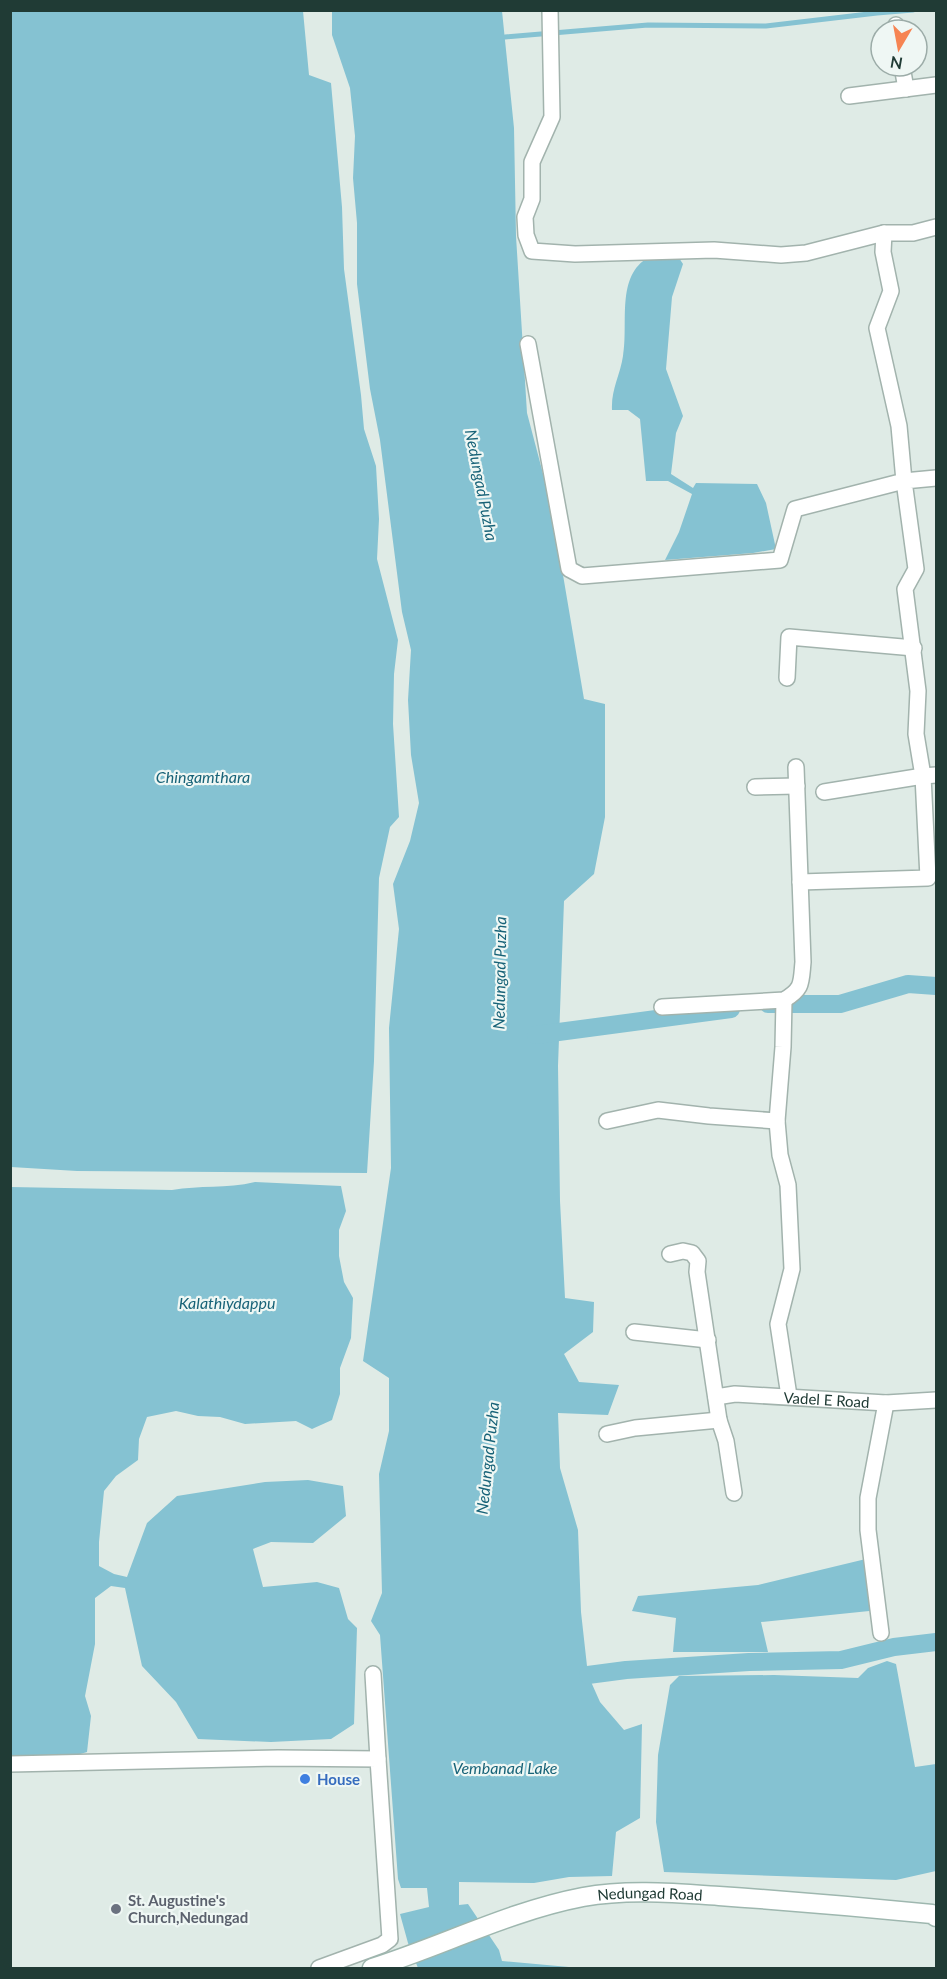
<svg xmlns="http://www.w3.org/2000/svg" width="947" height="1979" font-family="Lato,sans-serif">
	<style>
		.water { fill: #85c2d2 }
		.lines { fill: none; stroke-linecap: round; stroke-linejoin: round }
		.stream { stroke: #85c2d2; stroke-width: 5 }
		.canal { stroke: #85c2d2; stroke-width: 18 }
		.street-casing { stroke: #a2b3ad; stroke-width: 18 }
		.secondary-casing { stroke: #9eb7af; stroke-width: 21 }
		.street { stroke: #fff; stroke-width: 15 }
		.secondary { stroke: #fff; stroke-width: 18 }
		.shop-dot { fill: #3f7fe0; stroke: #eff7f4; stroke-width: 2 }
		.worship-dot { fill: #6b7280; stroke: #eff7f4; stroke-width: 2 }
		.labels { text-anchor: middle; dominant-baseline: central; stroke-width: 4.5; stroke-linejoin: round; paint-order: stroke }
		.street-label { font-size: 15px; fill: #203b35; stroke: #eff7f4 }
		.shop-label { font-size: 15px; font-weight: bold; fill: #366cbe; stroke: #eff7f4; text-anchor: start }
		.worship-label { font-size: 15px; font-weight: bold; fill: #5b616d; stroke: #eff7f4; text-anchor: start }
		.water-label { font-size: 16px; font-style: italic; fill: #186378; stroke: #eff7f4 }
	</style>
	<rect width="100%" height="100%" fill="#dfebe6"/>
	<g class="water">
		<path d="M10,11h293l6,64 22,8 11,124 2,62 17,126 3,34 12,37 3,53 -2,40 21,81 -4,34 -1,50 6,93 -9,10 -11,51 -5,183 -7,112 -290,-2 -66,-4z"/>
		<path d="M332,11h170l12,117 2,108 11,177 24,91 33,195 21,5v113l-11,57 -30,27 -6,165 2,135 5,97 29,4 -1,30 -29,22 15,28 40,3 -11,30 -50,-2 2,55 18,62 3,82 7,63 12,27 24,28 18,-6 -2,94 -24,14 -4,44 -43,1 -35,6 -75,-1v23l9,-1 31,46 3,11 78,7h-162l-10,-25 -8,-29 29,-7 -2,-19h-26l-3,-9 -18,-244 -9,-14 11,-28 -3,-119 10,-43v-53l-26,-17 28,-193 -2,-140 10,-99 -6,-45 17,-43 9,-38 -8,-48 -3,-55 3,-50 -9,-38 -22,-172 -10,-51 -13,-105v-61l-4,-45 2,-42 -5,-48 -18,-53z"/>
		<path d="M677,255l6,9 -11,33 -6,72 17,47 -7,17 -5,41 22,14 3,-5 61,1 9,19 10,46 -23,4 -88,7 14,-28 13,-38 -24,-13h-22l-6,-62 -12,-9h-16c-1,-21 8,-34 11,-54 6,-32 -8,-80 26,-99 7,-4 20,-2 28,-2z"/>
		<path d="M255,1182l86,4 5,25 -7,19v26l5,26 9,16 -2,40 -11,30v26l-8,26 -20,9 -16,-8 -51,3 -25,-7 -22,-1 -22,-5 -29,6 -8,22 -1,21 -22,16 -12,15 -5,51v24l15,8 13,3 20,-54 30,-27 88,-14 43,-2 35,6 3,30 -33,27 -42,-1 -18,7 10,38 54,-5 22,6 9,31 9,9 -3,96 -23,15 -60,3 -73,-3 -22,-37 -34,-36 -17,-78 -14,-2 -16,12v46l-10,52 6,20 -4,36 -33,10h-43l-1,-575 162,3c28,-5 54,-1 83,-8z"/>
		<path d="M870,1558l9,52 -118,12 7,30h-95l3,-34 -44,-7 6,-15 120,-11z"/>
		<path d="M887,1661l9,3 19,103 21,-3v107l-40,9 -232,-8 -8,-50 2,-67 12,-70 9,-9 95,-1 84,3 10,-10z"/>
	</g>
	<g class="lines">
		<path class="stream" d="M505,37l143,-12 118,1 111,-13 36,-3"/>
		<g class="canal">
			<path d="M768,1004h72l68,-20 28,2"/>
			<path d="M536,1035l195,-26"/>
			<path d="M588,1675l38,-5 123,-8 92,-2 53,-13 42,-5"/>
		</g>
		<g class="street-casing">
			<g id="street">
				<path d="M550,10l2,107 -20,45v37l-7,18 1,18 6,16 43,3 139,-4 67,5 25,-2 78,-20h29l23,-6"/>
				<path d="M896,25v5"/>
				<path d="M902,66l4,23"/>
				<path d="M849,96l87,-11"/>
				<path d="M528,344l41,225 13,7 198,-16 15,-51 109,-28 -5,-55 -22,-98 14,-37 -8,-39 1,-19"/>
				<path d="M787,678l2,-41 125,11"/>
				<path d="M755,787l42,-1"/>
				<path d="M824,792l99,-16 -7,-42 2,-43 -13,-102 11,-20 -12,-88 32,-3"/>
				<path d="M800,882l128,-4 -5,-102 13,-1"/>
				<path d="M784,1000l-1,47 -6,74 3,34 8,30 4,84 -14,55 11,72"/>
				<path d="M662,1007l122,-7c19,-11 17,-17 19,-38l-7,-195"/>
				<path d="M607,1121l51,-11 51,6 68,5"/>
				<path d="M670,1254l13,-3 9,2 6,8 -1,11 22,148 7,21 8,52"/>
				<path d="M634,1332l74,8"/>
				<path id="s1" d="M716,1397l19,-3 151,9 50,-3"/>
				<path d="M607,1434l28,-6 84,-8"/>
				<path d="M881,1633l-13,-103v-32l18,-95"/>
				<path d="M373,1674l5,85"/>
				<path d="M10,1764l268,-6 100,1 12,180 -8,6 -63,23"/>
			</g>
		</g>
		<g class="secondary-casing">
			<g id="secondary">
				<path id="s2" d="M372,1968c70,-22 138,-57 211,-71 44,-8 91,-4 136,-1 71,5 142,11 213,18l4,3"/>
			</g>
		</g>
		<use href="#street" class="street"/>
		<use href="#secondary" class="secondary"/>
	</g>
	<circle class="shop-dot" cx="305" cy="1779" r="6"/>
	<circle class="worship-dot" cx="116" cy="1909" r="6"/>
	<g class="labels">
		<g class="street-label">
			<text stroke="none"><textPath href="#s1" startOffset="111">Vadel E Road</textPath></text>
			<text stroke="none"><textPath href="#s2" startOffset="290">Nedungad Road</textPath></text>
		</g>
		<g class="shop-label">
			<text x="317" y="1779">House</text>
		</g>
		<g class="worship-label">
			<text x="128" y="1900">St. Augustine's<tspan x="128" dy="17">Church,Nedungad</tspan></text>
		</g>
		<g class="water-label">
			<text transform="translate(482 485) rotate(79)">Nedungad Puzha</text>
			<text x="203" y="776">Chingamthara</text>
			<text transform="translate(499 973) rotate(-89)">Nedungad Puzha</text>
			<text x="227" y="1302">Kalathiydappu</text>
			<text transform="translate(487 1458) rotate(-84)">Nedungad Puzha</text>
			<text x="505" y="1767">Vembanad Lake</text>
		</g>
	</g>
	<rect width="947" height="1979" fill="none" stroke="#203b35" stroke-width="24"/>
	<g transform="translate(899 48) rotate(190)"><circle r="28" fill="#eff7f4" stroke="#9caca8" stroke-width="1.5"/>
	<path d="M0-4.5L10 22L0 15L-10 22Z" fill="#f68452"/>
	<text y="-9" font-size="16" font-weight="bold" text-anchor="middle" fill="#203b35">N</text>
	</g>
</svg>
